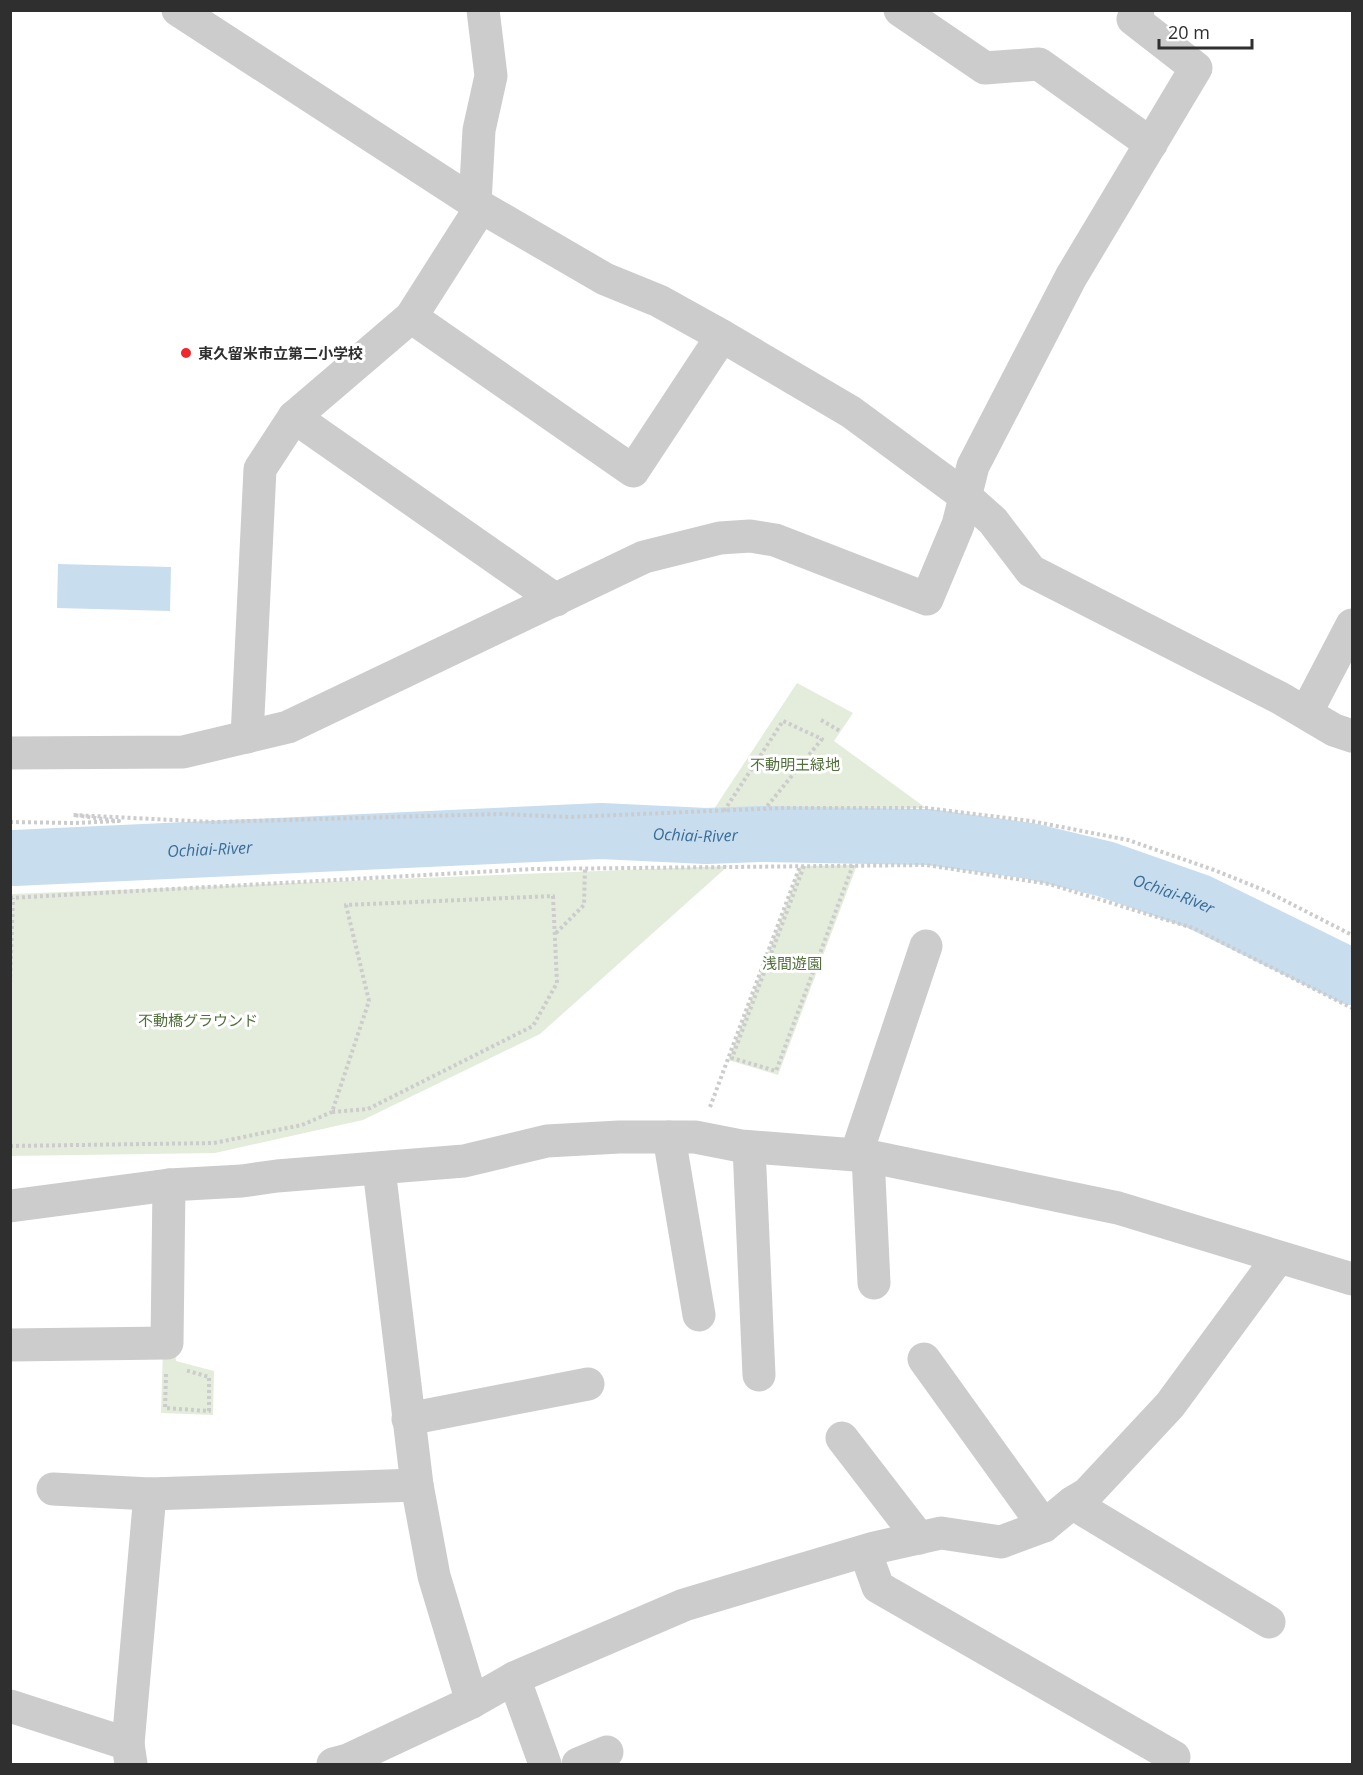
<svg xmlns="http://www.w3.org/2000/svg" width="1363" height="1775" font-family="'Open Sans','Noto Sans JP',sans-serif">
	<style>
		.green { fill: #e4eddc }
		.water { fill: #c8ddee }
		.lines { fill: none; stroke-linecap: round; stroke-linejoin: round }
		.river { stroke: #c8ddee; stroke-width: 56 }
		.path { stroke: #ccc; stroke-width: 4; stroke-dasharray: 3 3; stroke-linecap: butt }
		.minor { stroke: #ccc; stroke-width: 33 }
		.poi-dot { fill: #f0282b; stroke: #fff; stroke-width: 2 }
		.labels { text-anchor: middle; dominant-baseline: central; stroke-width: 6; stroke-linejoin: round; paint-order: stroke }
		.poi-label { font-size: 15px; font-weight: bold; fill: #2f2f2f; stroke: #fff; text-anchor: start }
		.park-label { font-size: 15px; fill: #4f6e3a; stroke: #fff }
		.water-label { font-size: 16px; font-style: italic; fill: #386c97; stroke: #fff }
	</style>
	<rect width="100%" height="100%" fill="#fff"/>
	<g class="green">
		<path d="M797,683l56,30 -19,28 92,67h-144l-70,4z"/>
		<path d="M857,865l-79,210 -50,-15 72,-194z"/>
		<path d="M728,866l-188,168 -177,86 -148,33 -204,3v-262z"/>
		<path d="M175,1347l1,14 38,10 -1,44 -52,-2 2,-65z"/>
	</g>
	<path class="water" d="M58,564l113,3 -1,44 -113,-3z"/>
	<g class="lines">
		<path class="river" id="s1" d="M14,858l587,-27 105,5 55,-2 167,3 102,14 75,18 94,33 153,75"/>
		<g class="path">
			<path d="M821,720l19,11"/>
			<path d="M724,811l59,-90 39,18 -58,71"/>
			<path d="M10,822l64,1 45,-2 -46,-6 141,7 286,-8 70,3 212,-9h144l105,13 97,19 86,30 52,21 86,44"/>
			<path d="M804,866l-72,192 44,13 77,-206"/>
			<path d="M553,896l4,87 -24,43 -165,83 -36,3 37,-111 -23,-96z"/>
			<path d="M10,898l523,-29 393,-4 123,19 144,44 159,80"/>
			<path d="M556,933l28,-28 1,-37"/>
			<path d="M10,983l3,-85"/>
			<path d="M710,1107l90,-241"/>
			<path d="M10,1146l204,-3 88,-18 30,-13"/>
			<path d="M166,1374l-1,34 44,3v-34l-24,-7"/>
		</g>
		<g class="minor">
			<path d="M178,10l303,197 124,72 54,22 63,35 129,76 114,84 28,25 38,50 249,127 54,32 18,6"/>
			<path d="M900,10l85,58 54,-4 112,80"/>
			<path d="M475,203l4,-73 12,-54 -8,-66"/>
			<path d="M411,317l222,154 89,-135"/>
			<path d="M294,417l262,183"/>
			<path d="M1306,713l46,-88"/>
			<path d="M247,737l13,-268 34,-52 117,-100 70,-110"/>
			<path d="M10,753l173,-1 105,-25 356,-170 76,-19 30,-2 25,4 152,59 31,-74 15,-59 98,-189 125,-209 -63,-49 5,-9"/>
			<path d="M669,1137l30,178"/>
			<path d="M749,1147l10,228"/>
			<path d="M856,1155l70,-209"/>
			<path d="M868,1156l6,127"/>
			<path d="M379,1169l38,316 17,91 38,126"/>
			<path d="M10,1206l159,-21 73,-4 35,-5 187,-15 83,-20 72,-4h76l46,9 127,10 250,52 234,71"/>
			<path d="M10,1345l157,-2 2,-158"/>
			<path d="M924,1359l120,167"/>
			<path d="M408,1419l180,-35"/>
			<path d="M842,1438l77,100"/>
			<path d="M53,1489l97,5 267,-9"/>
			<path d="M1072,1503l197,119"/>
			<path d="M865,1551l13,36 296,170"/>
			<path d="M514,1678l31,86"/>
			<path d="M10,1706l118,38 3,20"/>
			<path d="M128,1744l22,-250"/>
			<path d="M333,1764l15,-4 124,-58 42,-24 170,-73 190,-57 67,-15 60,9 43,-16 28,-23 15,-9 83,-89 108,-147"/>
			<path d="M578,1764l29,-12"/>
		</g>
	</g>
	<circle class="poi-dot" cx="186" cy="353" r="6"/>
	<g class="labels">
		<g class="poi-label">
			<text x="198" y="353">東久留米市立第二小学校</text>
		</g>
		<g class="park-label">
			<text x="795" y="764">不動明王緑地</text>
			<text x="792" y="963">浅間遊園</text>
			<text x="198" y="1020">不動橋グラウンド</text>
		</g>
		<g class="water-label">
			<text stroke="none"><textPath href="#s1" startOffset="682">Ochiai-River</textPath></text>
			<text stroke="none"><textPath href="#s1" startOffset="196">Ochiai-River</textPath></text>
			<text stroke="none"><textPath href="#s1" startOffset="1168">Ochiai-River</textPath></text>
		</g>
	</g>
	<rect width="1363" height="1775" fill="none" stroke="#2f2f2f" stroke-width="24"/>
	<path d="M1159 39v9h93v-9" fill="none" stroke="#2f2f2f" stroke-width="3"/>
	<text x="1168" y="39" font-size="18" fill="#2f2f2f" stroke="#ffffff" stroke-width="4.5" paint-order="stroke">20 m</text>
</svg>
